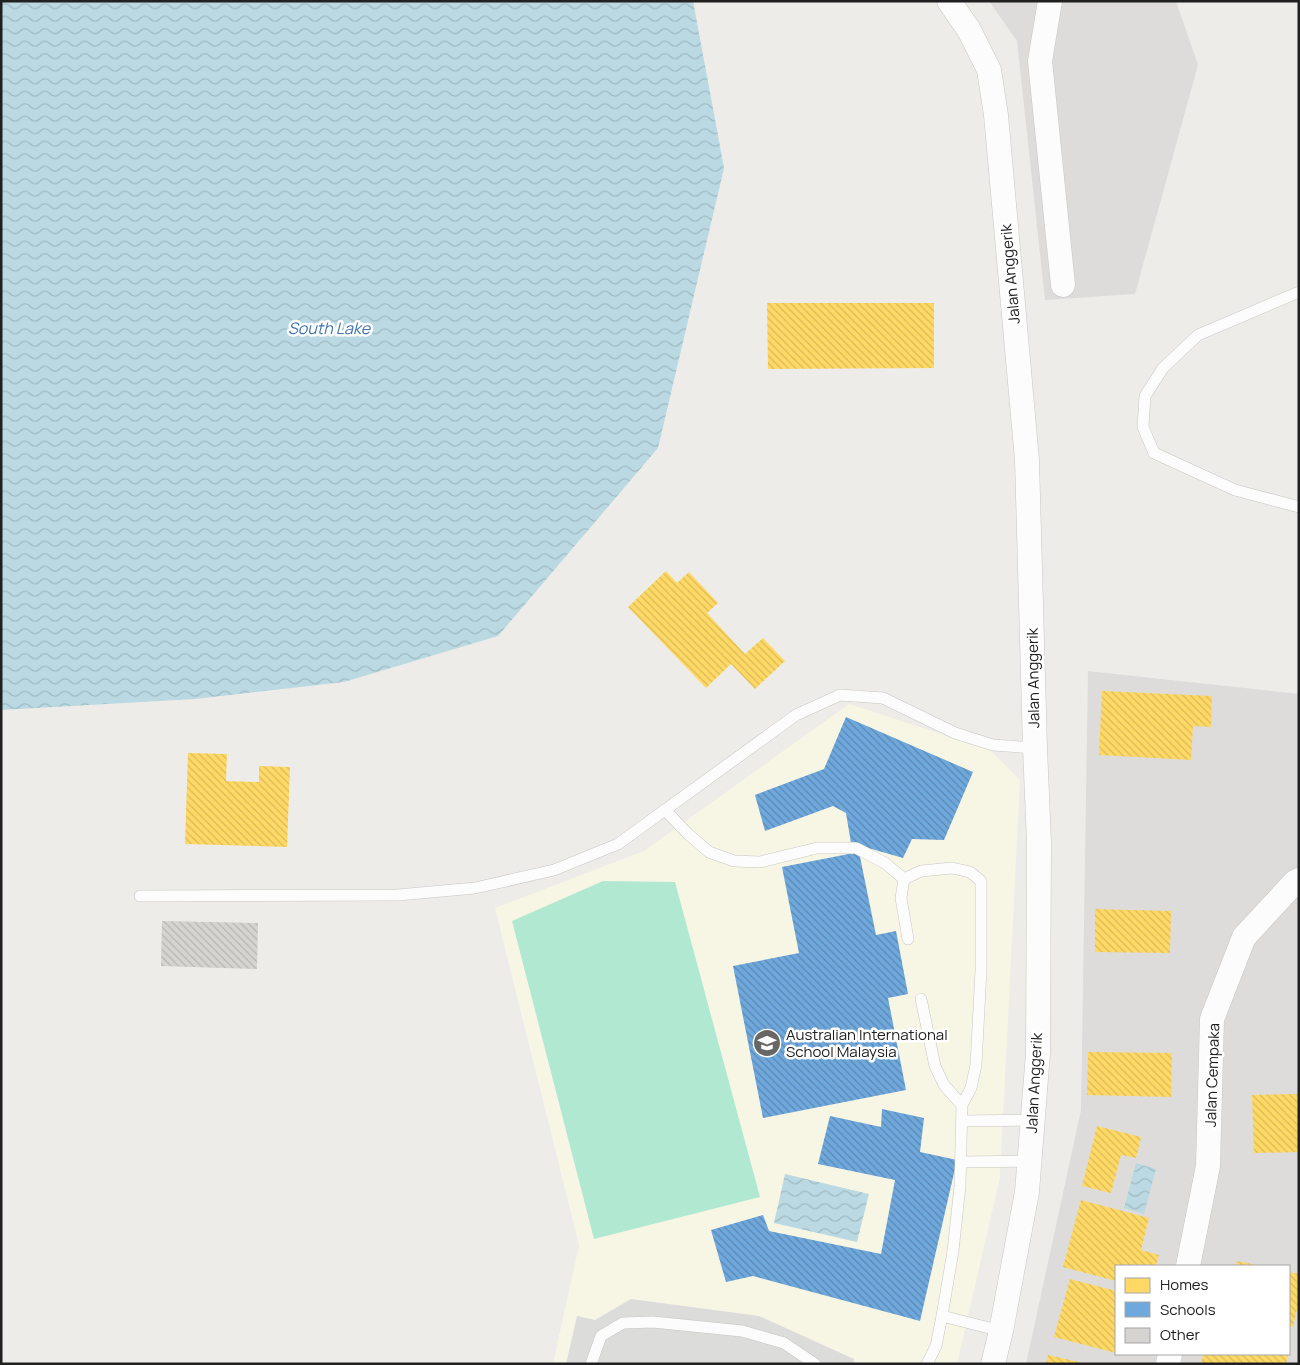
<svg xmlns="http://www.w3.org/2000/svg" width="1300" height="1365" font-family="Manrope,sans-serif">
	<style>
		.residential { fill: #dddcda; fill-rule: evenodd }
		.education { fill: #f7f6e4 }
		.religious { fill: #dcdcda }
		.pitch { fill: #b1e8d2 }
		.water { fill: url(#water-waves) }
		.homes { fill: url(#homes-back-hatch) }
		.schools { fill: url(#schools-back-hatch) }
		.building { fill: url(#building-back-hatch) }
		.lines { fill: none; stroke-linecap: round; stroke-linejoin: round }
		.lane-casing { stroke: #c7c6c4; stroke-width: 12 }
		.street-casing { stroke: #c7c6c4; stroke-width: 25 }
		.lane { stroke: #fcfcfc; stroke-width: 11 }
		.street { stroke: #fcfcfc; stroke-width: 24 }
		.labels { text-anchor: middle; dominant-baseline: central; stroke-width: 5; stroke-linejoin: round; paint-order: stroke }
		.street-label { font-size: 15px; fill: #202020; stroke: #fff }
		.poi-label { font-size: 15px; fill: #202020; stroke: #fff; text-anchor: start }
		.water-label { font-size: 16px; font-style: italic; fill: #4275ae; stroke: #fff }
	</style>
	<defs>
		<pattern id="water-waves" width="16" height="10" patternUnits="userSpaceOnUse" patternTransform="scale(1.25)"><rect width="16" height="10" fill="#bad9e3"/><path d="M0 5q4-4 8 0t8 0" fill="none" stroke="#a0bac2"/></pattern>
		<pattern id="homes-back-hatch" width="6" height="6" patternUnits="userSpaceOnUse" patternTransform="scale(1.25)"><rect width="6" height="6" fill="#ffd966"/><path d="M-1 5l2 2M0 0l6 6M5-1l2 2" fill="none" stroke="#daba58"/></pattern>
		<pattern id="schools-back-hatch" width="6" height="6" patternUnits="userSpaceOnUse" patternTransform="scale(1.25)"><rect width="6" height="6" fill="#6fa8dc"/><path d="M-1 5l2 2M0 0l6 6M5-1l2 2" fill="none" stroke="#5b88b2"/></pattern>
		<pattern id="building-back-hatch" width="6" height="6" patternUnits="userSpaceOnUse" patternTransform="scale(1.25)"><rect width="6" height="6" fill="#d6d4d1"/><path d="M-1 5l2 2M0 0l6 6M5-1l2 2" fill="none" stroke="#b7b6b3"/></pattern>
	</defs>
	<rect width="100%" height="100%" fill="#eeece8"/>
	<g class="residential">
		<path d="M989,1h187l22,64 -63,229 -90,6 -28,-259z"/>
		<path d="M1088,671l211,23v670h-273l55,-254zM1116,1266h173v88h-173z"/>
	</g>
	<path class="education" d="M849,704l141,46 30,30 -20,397 -43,187h-404l26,-119 -84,-337 149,-57z"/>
	<path class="religious" d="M631,1299l128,17 95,43v5h-288l11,-48 18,4z"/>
	<path class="pitch" d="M603,881l72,1 85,315 -166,42 -82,-318z"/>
	<g class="water">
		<path d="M1,1h692l31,167 -66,280 -160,188 -154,46 -149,17 -194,11z"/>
		<path d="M1136,1163l20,6 -12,45 -20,-6z"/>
		<path d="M785,1174l84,20 -12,48 -83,-19z"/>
	</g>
	<g class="homes">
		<path d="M767,303h167v65l-166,1z"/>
		<path d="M666,571l11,12 12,-11 29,31 -11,10 38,41 18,-16 22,23 -30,28 -24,-25 -25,24 -78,-81z"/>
		<path d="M1102,691l110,5 -1,31 -18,-1 -2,34 -92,-5z"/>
		<path d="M188,753l39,1 -1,27 33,1v-16l31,1 -3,80 -102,-3z"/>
		<path d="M1095,909l76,2 -1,42 -75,-1z"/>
		<path d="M1088,1052l84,1 -1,44 -84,-2z"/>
		<path d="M1299,1094v58l-45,1 -2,-58z"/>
		<path d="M1097,1126l44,11 -5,21 -15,-3 -10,38 -29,-7z"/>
		<path d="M1081,1200l68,18 -8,32 18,5 -3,11h-40v15l-53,-14z"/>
		<path d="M1237,1261l20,4v1h-21z"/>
		<path d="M1289,1272l10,2v26l-6,27 -4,-1z"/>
		<path d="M1070,1279l46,12v62l-62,-16z"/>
		<path d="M1203,1354h85l-2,10h-85z"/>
		<path d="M1048,1355l35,8v1h-37z"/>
	</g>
	<g class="schools">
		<path d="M846,717l127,55 -29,68 -32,-1 -9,19 -52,-15 -5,-30 -13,-7 -68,25 -10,-36 69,-26z"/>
		<path d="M859,852l17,83 20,-4 12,63 -20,4 18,92 -143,28 -30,-152 66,-13 -17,-86z"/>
		<path d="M882,1109l42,9 -4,34 37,8 -37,161 -167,-45 -27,6 -15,-52 52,-15 6,16 112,23 14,-74 -77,-16 12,-48 51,11z"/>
	</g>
	<path class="building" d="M162,921l96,2 -1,46 -96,-3z"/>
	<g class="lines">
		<g class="lane-casing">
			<g id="lane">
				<path d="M1299,292l-101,43 -35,33 -18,28 -2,31 11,26 81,37 64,17"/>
				<path d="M665,810l23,24 21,18 25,9 26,1 57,-14h39l29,15 19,16"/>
				<path d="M140,896l258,-1 77,-7 79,-18 64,-26 178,-129 44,-20 43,3 72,35 38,12 42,3"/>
				<path d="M908,939l-7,-41 3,-19 17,-8 31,-3 18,4 11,9v89l-5,95 -5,23 -9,17 -2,81 -7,65 -11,65 -6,30 -9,18"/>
				<path d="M921,999l14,67 9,19 18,20"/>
				<path d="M962,1121l70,-1"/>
				<path d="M961,1162l68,-1"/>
				<path d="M942,1316l59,15"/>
				<path d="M591,1364l10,-28 22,-13 30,-1 89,9 42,12 31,21"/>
			</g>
		</g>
		<g class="street-casing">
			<g id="street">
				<path d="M949,1l20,29 20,40 7,45 31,345 8,288 4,95 -1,210 -11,139 -26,139 -8,33"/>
				<path d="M1050,1l-10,60 23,224"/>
				<path d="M1188,1266l20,-100 4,-147 32,-82 51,-55 4,-2"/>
				<path d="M1168,1364l2,-10"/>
			</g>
		</g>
		<use href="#lane" class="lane"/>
		<use href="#street" class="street"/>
	</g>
	<defs>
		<g id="school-disc" transform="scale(1.4375)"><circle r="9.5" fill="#686766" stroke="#fff"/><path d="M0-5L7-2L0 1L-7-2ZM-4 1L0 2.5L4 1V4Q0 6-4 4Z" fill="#fff"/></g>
	</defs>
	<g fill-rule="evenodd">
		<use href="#school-disc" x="767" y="1043"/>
	</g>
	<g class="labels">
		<g class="street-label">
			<text transform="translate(1010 274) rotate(-95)">Jalan Anggerik</text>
			<text transform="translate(1033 678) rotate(-91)">Jalan Anggerik</text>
			<text transform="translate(1212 1075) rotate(-88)">Jalan Cempaka</text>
			<text transform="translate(1034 1083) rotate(-87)">Jalan Anggerik</text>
		</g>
		<g class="poi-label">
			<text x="786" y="1034">Australian International<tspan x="786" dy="17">School Malaysia</tspan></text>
		</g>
		<g class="water-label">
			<text x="329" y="328">South Lake</text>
		</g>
	</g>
	<rect width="1300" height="1365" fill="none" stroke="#202020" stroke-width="5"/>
	<rect x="1115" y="1265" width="175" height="90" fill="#ffffff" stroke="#a6a6a6"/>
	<rect x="1125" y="1278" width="25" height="15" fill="#ffd966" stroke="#a6a6a6"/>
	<text x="1160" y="1290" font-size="15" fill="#202020">Homes</text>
	<rect x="1125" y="1302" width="25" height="15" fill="#6fa8dc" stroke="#a6a6a6"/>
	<text x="1160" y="1315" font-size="15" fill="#202020">Schools</text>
	<rect x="1125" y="1328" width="25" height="15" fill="#d6d4d1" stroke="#a6a6a6"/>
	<text x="1160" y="1340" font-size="15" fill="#202020">Other</text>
</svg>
